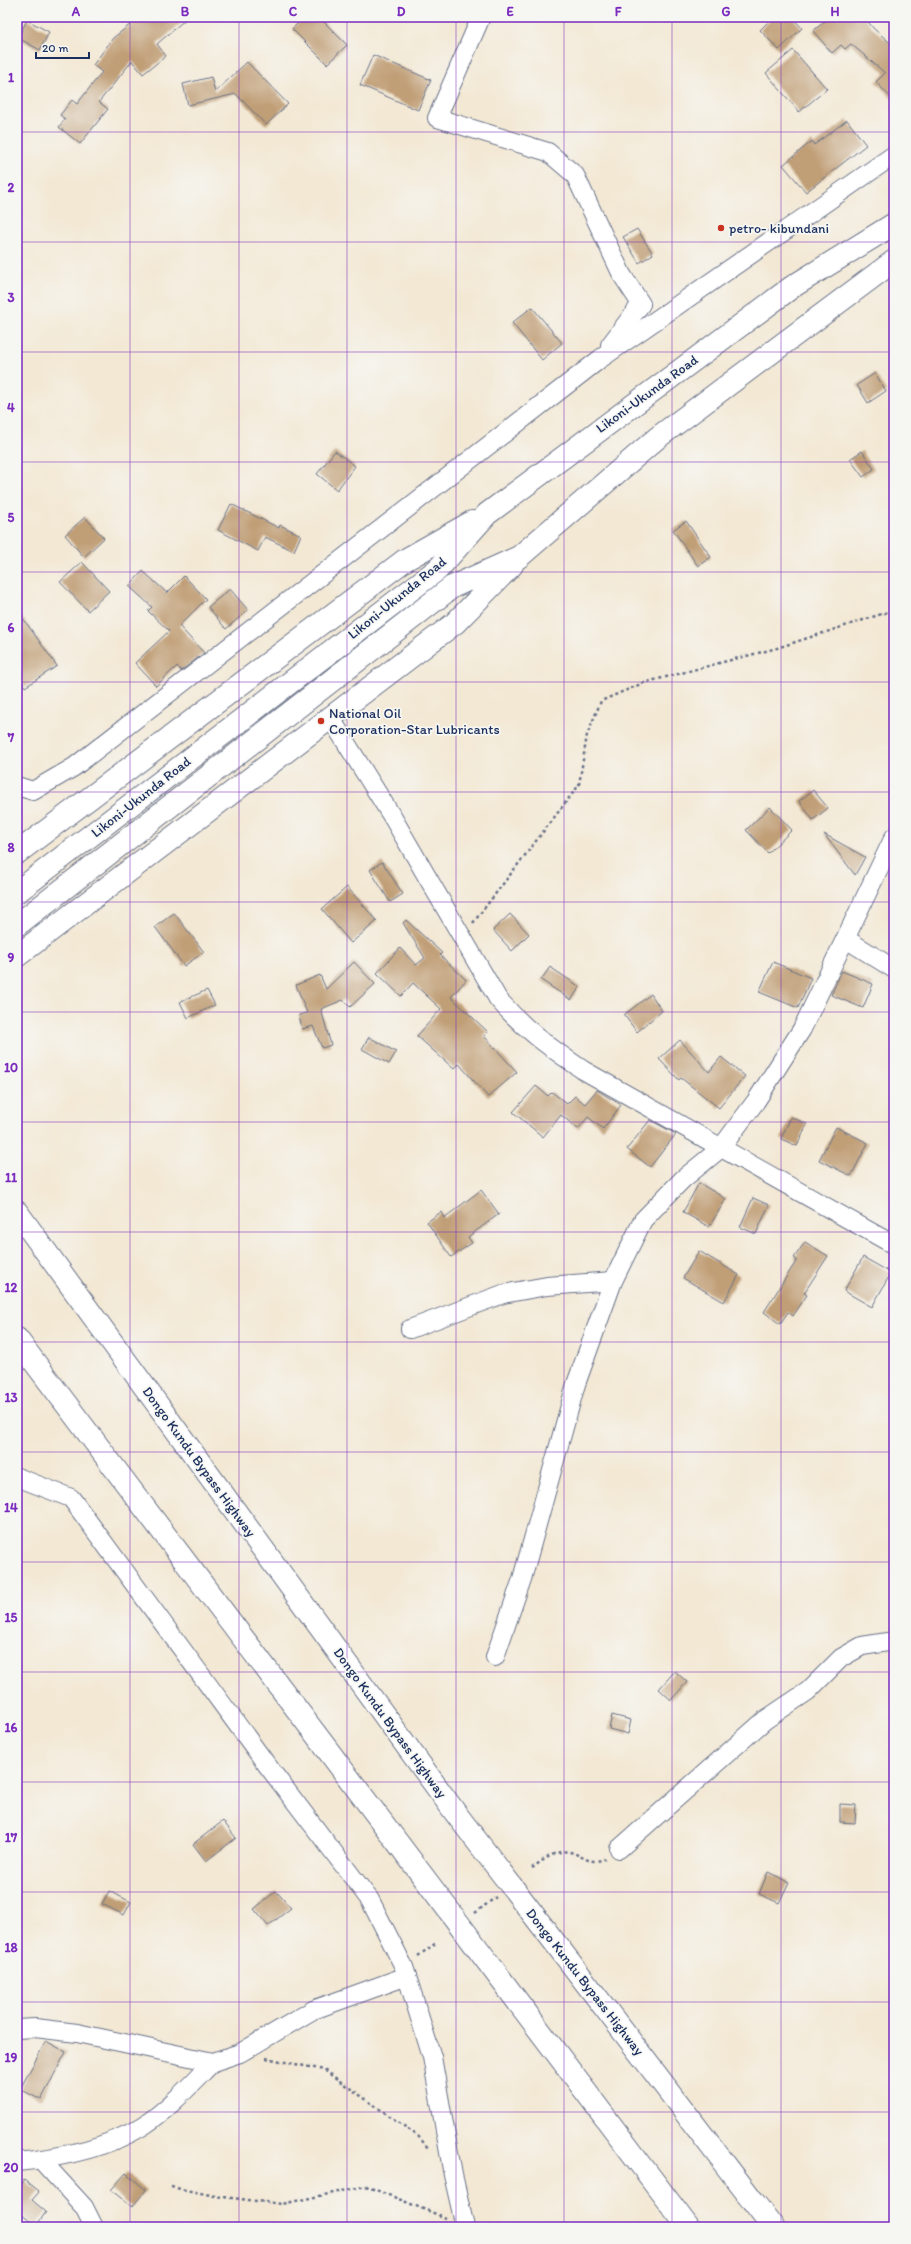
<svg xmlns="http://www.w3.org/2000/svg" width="911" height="2244" font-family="Itim,sans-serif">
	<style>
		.building { fill: #c09e76 }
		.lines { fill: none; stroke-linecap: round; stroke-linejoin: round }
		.minor-casing { stroke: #677087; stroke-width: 20 }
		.highway-casing { stroke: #677087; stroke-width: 24 }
		.path { stroke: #677087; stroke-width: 2.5; stroke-dasharray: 3 3; stroke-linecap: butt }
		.minor { stroke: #fff; stroke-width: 18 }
		.highway { stroke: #fff; stroke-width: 22 }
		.grid { fill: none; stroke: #7b2cbf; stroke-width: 1; stroke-opacity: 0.55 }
		.poi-dot { fill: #c8321e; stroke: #f6f6f2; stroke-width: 1.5 }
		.labels { text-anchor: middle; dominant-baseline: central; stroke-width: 3.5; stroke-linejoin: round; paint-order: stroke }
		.poi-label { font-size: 14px; fill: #1b2f5e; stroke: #f6f6f2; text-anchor: start }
		.street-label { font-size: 14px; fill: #1b2f5e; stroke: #f6f6f2 }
		.neatline { fill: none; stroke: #7b2cbf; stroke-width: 1.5 }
		.grid-label { font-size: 13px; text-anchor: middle; font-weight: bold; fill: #7b2cbf }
	</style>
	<rect width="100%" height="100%" fill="#f6f6f2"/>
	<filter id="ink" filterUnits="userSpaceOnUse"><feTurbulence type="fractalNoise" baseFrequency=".025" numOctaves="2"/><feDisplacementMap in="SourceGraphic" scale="8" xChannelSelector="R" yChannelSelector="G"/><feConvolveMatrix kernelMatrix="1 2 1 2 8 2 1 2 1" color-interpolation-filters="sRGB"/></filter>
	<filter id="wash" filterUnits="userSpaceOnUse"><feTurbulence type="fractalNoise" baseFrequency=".012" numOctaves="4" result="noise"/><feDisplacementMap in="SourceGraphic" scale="16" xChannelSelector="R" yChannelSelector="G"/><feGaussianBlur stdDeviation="0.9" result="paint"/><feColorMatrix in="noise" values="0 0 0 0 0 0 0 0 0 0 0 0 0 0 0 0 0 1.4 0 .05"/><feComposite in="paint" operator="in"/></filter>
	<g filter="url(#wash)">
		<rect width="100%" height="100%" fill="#f3e8d4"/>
		<g id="blocks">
			<g class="building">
				<path d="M140,17h48l-31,27 9,12 -23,18 -11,-13 -33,41 9,7 -28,35 -21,-17 6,-8 -5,-4 12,-15 5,4 25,-32 -9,-7 20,-27z"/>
				<path d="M304,17h15l28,28 -20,19 -35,-35z"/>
				<path d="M773,17h19l10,11 -23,22 -19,-20z"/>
				<path d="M830,17h34l10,12 20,17v55l-18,-19 9,-9 -34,-29 -6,5 -4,-4 -9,8 -19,-22z"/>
				<path d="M27,20l22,12 -9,18 -22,-12z"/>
				<path d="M793,50l34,39 -28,23 -33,-39z"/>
				<path d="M373,55l58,25 -13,30 -58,-25z"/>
				<path d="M247,62l41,42 -22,21 -30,-31 -48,11 -5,-21 28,-7 4,15z"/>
				<path d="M847,120l19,25 -60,47 -23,-27 29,-24 2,4z"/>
				<path d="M637,229l16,25 -14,9 -16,-26z"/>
				<path d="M532,307l30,36 -20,17 -30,-37z"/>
				<path d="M875,373l11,18 -18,12 -11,-18z"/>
				<path d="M335,451l20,15 -18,24 -20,-16z"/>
				<path d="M862,451l12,18 -11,8 -13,-18z"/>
				<path d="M231,504l48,24 1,-3 21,10 -7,16 -29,-14 -7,14 -40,-21z"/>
				<path d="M85,517l19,21 -20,19 -19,-22z"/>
				<path d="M686,521l25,36 -13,9 -25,-36z"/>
				<path d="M82,562l27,29 -21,20 -28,-29z"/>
				<path d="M143,571l24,22 17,-17 22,23 -27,27 25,27 -23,18 -4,-5 -21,20 -21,-23 34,-32 -21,-20 4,-4 -23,-21z"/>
				<path d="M230,589l18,21 -22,19 -18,-22z"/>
				<path d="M17,610l40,56 -32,21 -8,-12z"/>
				<path d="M813,790l15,18 -15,12 -14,-19z"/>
				<path d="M770,807l22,23 -24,23 -22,-23z"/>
				<path d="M824,834l41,23 -10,18z"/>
				<path d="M382,862l21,32 -13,8 -20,-32z"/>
				<path d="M347,887l30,34 -26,22 -29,-34z"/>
				<path d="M174,913l30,39 -20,14 -29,-39z"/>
				<path d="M510,914l19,20 -17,17 -19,-21z"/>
				<path d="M406,920l36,33 -2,2 26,25 -15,17 37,35 -4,4 33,36 -29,25 -29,-33 -5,5 -37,-33 24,-27 -28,-26 -12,13 -24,-23 23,-25 16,17 9,-7 -22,-35z"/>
				<path d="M354,962l21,22 -25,23 -7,-7 -22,9 10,36 -9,3 -9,-22 -11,3 -3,-14 8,-2 -11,-28 24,-10 6,14z"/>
				<path d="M773,962l38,16 -13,30 -39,-16z"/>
				<path d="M550,967l30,20 -9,13 -30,-20z"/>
				<path d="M842,971l31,13 -10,24 -32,-13z"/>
				<path d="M207,990l8,15 -27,13 -8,-16z"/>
				<path d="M651,994l11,17 -25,21 -13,-17z"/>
				<path d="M369,1037l27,15 -7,12 -27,-15z"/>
				<path d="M680,1040l29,32 12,-15 24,19 -26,32 -38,-30 -2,2 -20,-21z"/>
				<path d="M536,1086l12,10 4,-4 15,12 8,-8 10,8 12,-14 24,15 -18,24 -15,-12 -10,12 -17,-14 -18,22 -30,-25z"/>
				<path d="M791,1117l16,7 -10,22 -16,-7z"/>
				<path d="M650,1120l26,14 -26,33 -23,-18z"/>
				<path d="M836,1127l32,16 -17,33 -32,-16z"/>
				<path d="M699,1183l27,16 -17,28 -26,-15z"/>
				<path d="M481,1190l18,24 -31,23 4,6 -21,14 -24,-35 14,-10 3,6z"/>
				<path d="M753,1198l16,7 -13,29 -16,-7z"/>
				<path d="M805,1242l23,14 -24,37 3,2 -14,21 -5,-4 -8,12 -16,-12 33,-52 -3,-2z"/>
				<path d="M699,1251l40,24 -15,27 -41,-24z"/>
				<path d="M863,1257l28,16 -19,34 -28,-16z"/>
				<path d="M675,1671l12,11 -16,18 -12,-11z"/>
				<path d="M612,1715l19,5 -3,14 -19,-5z"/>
				<path d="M840,1804l16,1 -1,18 -15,-1z"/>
				<path d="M223,1821l13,17 -30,23 -13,-17z"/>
				<path d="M768,1872l21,10 -10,21 -20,-9z"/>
				<path d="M109,1891l22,11 -7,13 -22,-11z"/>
				<path d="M276,1891l15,17 -23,18 -14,-17z"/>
				<path d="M46,2041l20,11 -25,48 -21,-11z"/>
				<path d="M126,2173l20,17 -14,17 -21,-17z"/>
				<path d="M24,2180l15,12 -7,8 14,12 -10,14 -15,-12 -4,5v-30z"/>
			</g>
		</g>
	</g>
	<g filter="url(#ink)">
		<use href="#blocks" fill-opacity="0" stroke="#677087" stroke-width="1"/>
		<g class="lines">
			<g class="minor-casing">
				<g id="minor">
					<path d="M481,17l-44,101 111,34 27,23 47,100 19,29 -31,41"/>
					<path d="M330,717l63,101 105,181c27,31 51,48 85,71l311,175"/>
					<path d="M17,786l16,5 41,-24 526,-408 294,-204"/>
					<path d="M846,939l48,30"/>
					<path d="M410,1329l93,-35 44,-8 66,-5"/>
					<path d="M17,1477l54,21 196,267 103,135 34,67 28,90 21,118 12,52"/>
					<path d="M495,1657l27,-78 54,-195 37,-103 30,-61 40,-41 38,-31 35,-47 46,-72 92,-192"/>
					<path d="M619,1849l146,-129 43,-29 33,-33 21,-12 32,-5"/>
					<path d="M17,2029l18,-1 42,5 136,29 27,-9 73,-43 94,-34"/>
					<path d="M41,2160l43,47 10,20"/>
					<path d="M17,2162c43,-4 88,-13 126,-36 26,-17 48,-42 70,-64"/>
				</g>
			</g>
			<g class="highway-casing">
				<g id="highway">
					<path d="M17,853l388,-293 67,-38"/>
					<path d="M17,892l421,-323 49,-55 305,-227 102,-63"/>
					<path d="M17,925l435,-338 67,-30 138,-119 237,-177"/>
					<path d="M17,956l438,-333 57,-58"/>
					<path d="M17,1212l440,603 316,412"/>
					<path d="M17,1339l671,888"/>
				</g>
			</g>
			<g class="path">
				<path d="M473,923l106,-138 8,-50 14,-34 42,-18 134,-35 117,-38"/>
				<path d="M532,1868c10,-7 24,-19 38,-16 15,4 16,13 35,7"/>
				<path d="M475,1913l21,-16"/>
				<path d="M418,1956l18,-13"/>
				<path d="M266,2058l58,12 94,66 11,13"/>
				<path d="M171,2187l44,9 67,8 84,-18 80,32"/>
			</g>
			<use href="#minor" class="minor"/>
			<use href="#highway" class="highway"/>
		</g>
	</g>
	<path class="grid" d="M130,17v2210M239,17v2210M347,17v2210M456,17v2210M564,17v2210M672,17v2210M781,17v2210M17,132h877M17,242h877M17,352h877M17,462h877M17,572h877M17,682h877M17,792h877M17,902h877M17,1012h877M17,1122h877M17,1232h877M17,1342h877M17,1452h877M17,1562h877M17,1672h877M17,1782h877M17,1892h877M17,2002h877M17,2112h877"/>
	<g class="poi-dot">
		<circle cx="721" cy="228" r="4"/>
		<circle cx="321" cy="721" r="4"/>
	</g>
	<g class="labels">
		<g class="poi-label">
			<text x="729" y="228">petro- kibundani</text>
			<text x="329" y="713">National Oil<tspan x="329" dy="16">Corporation-Star Lubricants</tspan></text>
		</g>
		<g class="street-label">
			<text transform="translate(647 394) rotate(-36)">Likoni-Ukunda Road</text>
			<text transform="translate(397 598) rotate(-39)">Likoni-Ukunda Road</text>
			<text transform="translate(141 797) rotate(-38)">Likoni-Ukunda Road</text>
			<text transform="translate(199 1462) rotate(54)">Dongo Kundu Bypass Highway</text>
			<text transform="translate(390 1723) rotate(54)">Dongo Kundu Bypass Highway</text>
			<text transform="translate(585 1982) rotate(52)">Dongo Kundu Bypass Highway</text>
		</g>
	</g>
	<rect width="911" height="2244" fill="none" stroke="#f6f6f2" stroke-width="44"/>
	<path d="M36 52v6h53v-6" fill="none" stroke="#1b2f5e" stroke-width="2"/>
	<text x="42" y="52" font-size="12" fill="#1b2f5e" stroke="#f6f6f2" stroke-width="3" paint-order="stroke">20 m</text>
	<rect x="22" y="22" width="867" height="2200" class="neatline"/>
	<g class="grid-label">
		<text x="76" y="16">A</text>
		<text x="185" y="16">B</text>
		<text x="293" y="16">C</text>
		<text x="401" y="16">D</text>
		<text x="510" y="16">E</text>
		<text x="618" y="16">F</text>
		<text x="726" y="16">G</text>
		<text x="835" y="16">H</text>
		<text x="11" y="82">1</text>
		<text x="11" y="192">2</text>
		<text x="11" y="302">3</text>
		<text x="11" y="412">4</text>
		<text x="11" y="522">5</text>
		<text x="11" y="632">6</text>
		<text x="11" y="742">7</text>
		<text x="11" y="852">8</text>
		<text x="11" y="962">9</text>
		<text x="11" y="1072">10</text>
		<text x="11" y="1182">11</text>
		<text x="11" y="1292">12</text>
		<text x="11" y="1402">13</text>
		<text x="11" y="1512">14</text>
		<text x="11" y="1622">15</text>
		<text x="11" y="1732">16</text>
		<text x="11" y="1842">17</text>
		<text x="11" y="1952">18</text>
		<text x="11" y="2062">19</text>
		<text x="11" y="2172">20</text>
	</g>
</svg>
